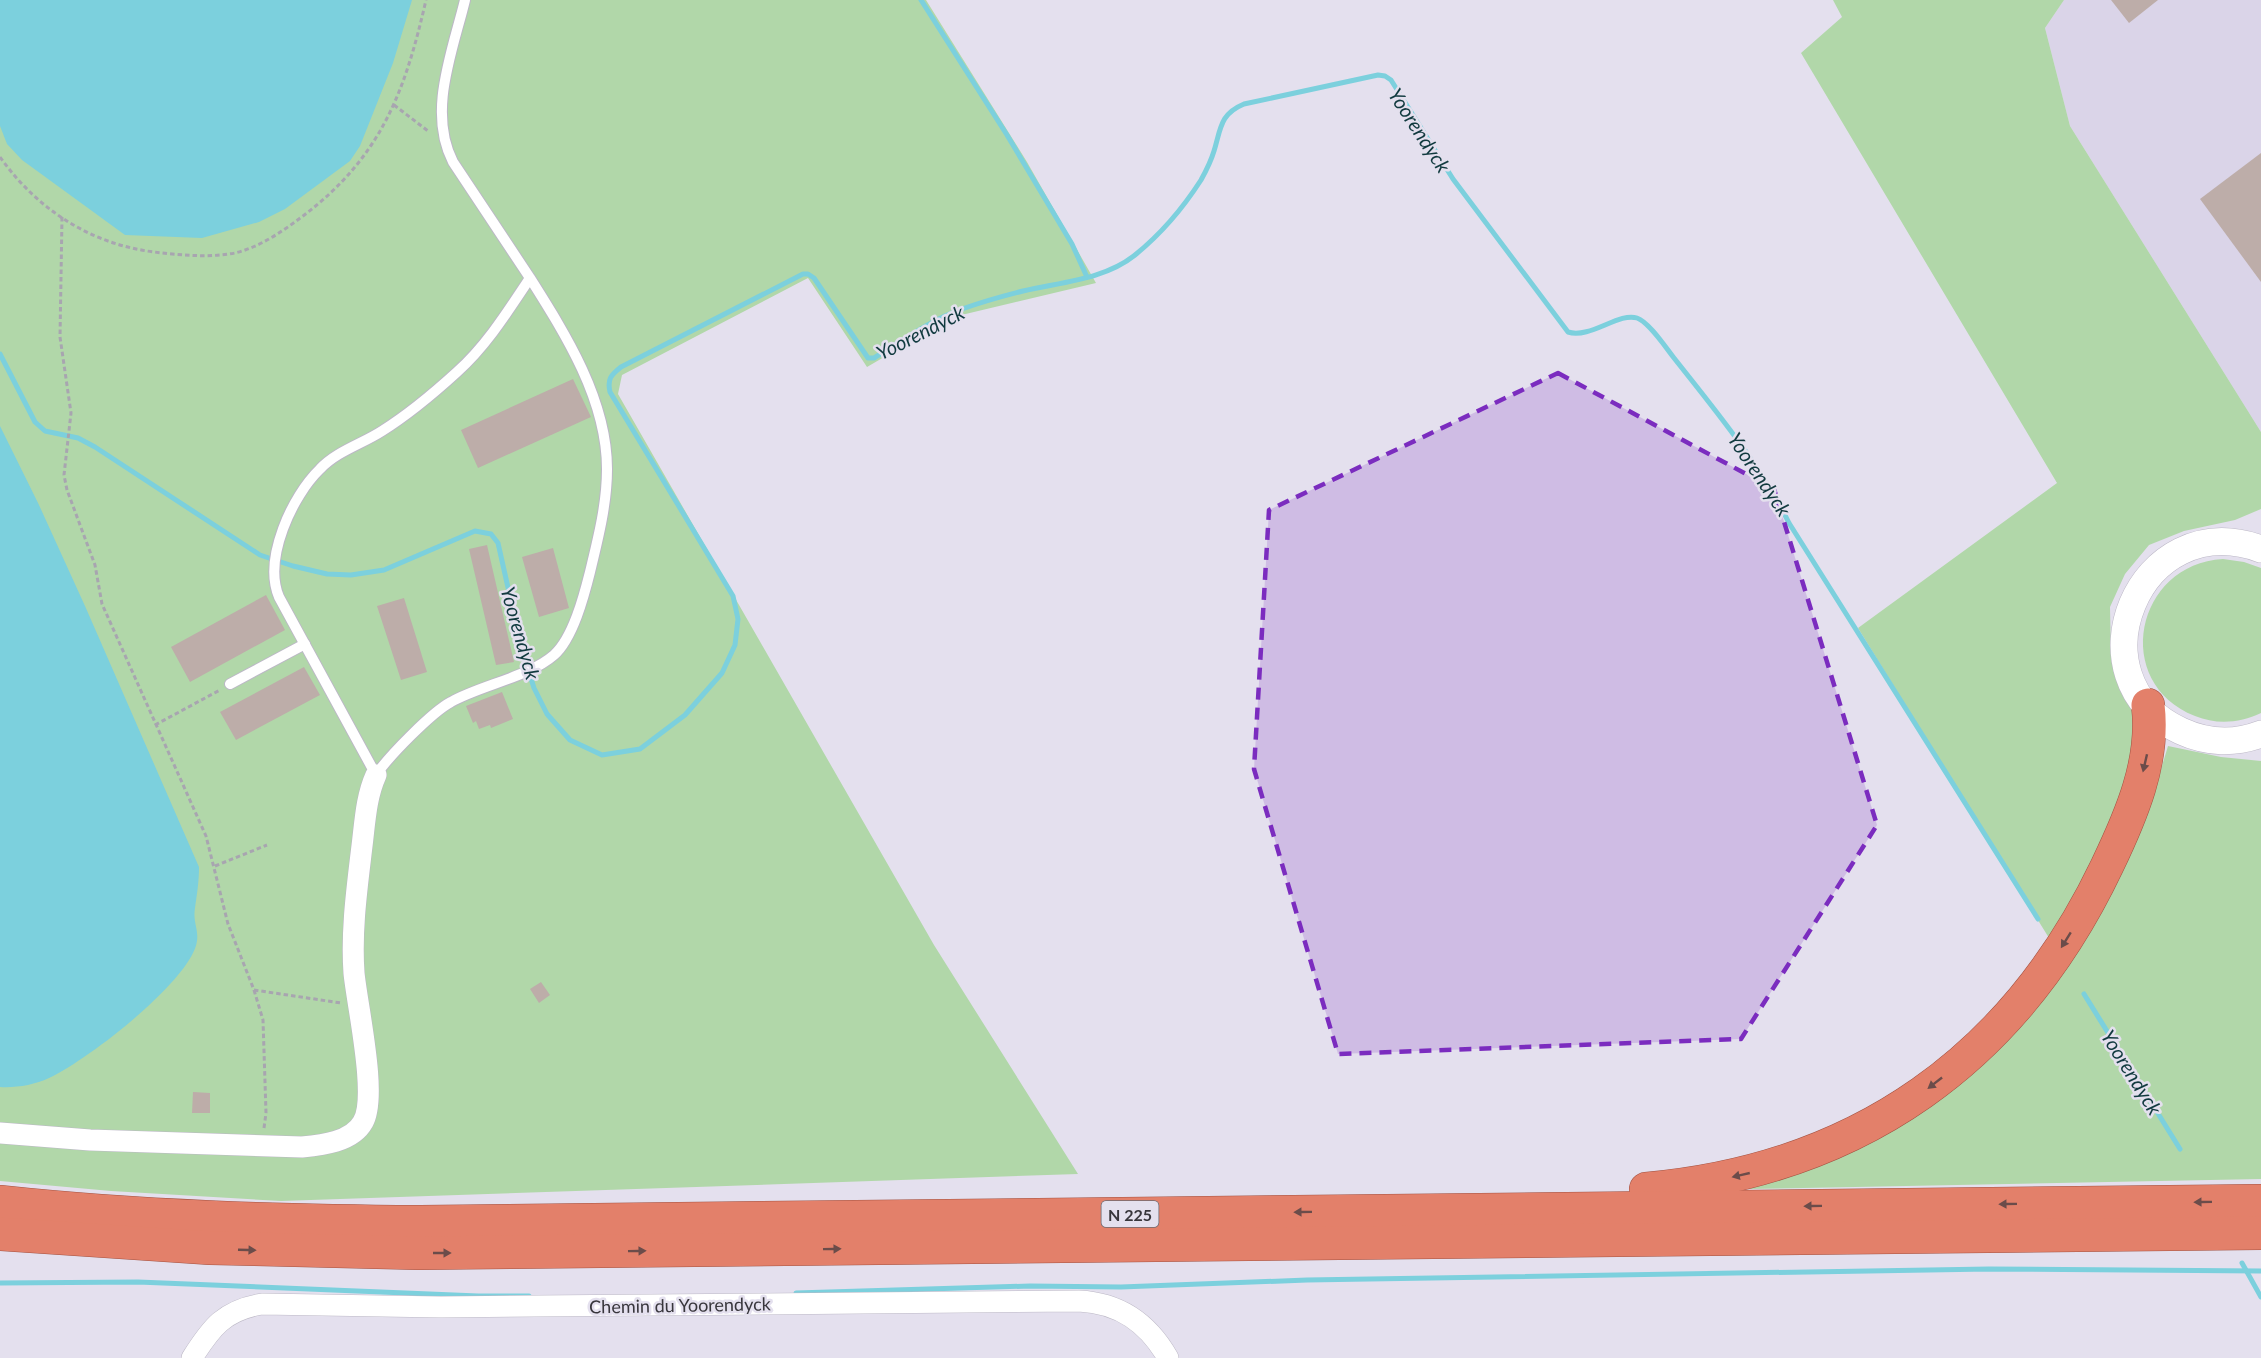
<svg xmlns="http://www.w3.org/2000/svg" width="2261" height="1358" font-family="Lato,sans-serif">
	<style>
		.built { fill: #dad4e8 }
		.green { fill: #b1d7a9 }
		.water { fill: #7cd0dd }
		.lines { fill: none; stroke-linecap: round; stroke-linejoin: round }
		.stream { stroke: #7cd0dd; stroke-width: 5 }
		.building { fill: #bdada9 }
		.service-casing { stroke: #bcb8c6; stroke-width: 12 }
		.minor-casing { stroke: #bcb8c6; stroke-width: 22 }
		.tertiary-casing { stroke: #bcb8c6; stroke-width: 28 }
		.trunk-casing { stroke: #a35242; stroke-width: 34 }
		.path { stroke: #a8a5b0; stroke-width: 3; stroke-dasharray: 4.5 3; stroke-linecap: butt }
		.service { stroke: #fff; stroke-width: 10 }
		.minor { stroke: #fff; stroke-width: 21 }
		.tertiary { stroke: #fff; stroke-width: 27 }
		.trunk { stroke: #e3806a; stroke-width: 33 }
		.oneway { fill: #6b4c4a }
		.marked { fill: #7b2cbf; fill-opacity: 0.2; stroke: #7b2cbf; stroke-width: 4.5; stroke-dasharray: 12 8; stroke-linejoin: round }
		.labels { text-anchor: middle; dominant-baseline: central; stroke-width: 5; stroke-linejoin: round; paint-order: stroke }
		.shield { fill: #e4e0ee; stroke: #6c6971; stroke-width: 1.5 }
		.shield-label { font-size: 16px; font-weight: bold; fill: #38363c }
		.street-label { font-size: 18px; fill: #38363c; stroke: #e4e0ee }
		.water-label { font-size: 20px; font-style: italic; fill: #113a3f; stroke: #e4e0ee }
	</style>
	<rect width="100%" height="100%" fill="#e4e0ee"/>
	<path class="built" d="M2064,0h197v432l-191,-306 -25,-98z"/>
	<g class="green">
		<path d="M0,0h926l101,162 69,121 -143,34 -86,50 -59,-89 -186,97 -4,19 316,551 144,229 -797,27 -170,-10 -111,-10z"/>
		<path d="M1833,0h231l-19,28 25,98 191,306v77l-26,11 -51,11 -35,14 -24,29 -15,33 1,49 12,36 13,23 -8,75 -53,110 -26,38 -191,-310 199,-145 -256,-430 41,-36z"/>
		<path d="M2223,559l21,3 17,6v145c-21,10 -44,12 -66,3 -84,-33 -60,-152 28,-157z"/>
		<path d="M2168,746l53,11 40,4v418l-512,10 71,-31 152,-91 177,-258z"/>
	</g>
	<g class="water">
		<path d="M0,0h412l-19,63 -33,83 -10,15 -65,48 -26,13 -57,16 -77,-3 -103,-75 -15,-16 -7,-18z"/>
		<path d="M0,426l39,79 46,101 114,261c0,15 -2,27 -4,41 -3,18 8,25 -2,45 -19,39 -104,106 -144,125 -15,7 -33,10 -49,9z"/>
	</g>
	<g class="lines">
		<g class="stream">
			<path d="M921,0l86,135 65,109 15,33"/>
			<path d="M0,354l35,68 10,9 33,7 17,9 165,108 33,11 34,8 24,1 33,-5 91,-39 16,3 7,9 24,107 12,38 13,26 23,26 32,15 38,-6 45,-34 37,-42 13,-28 3,-26 -5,-23 -123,-204c-3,-13 1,-17 11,-25l182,-93h5l6,4 54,80h6c28,-17 56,-38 88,-49 20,-7 41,-13 61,-18 37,-9 81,-11 112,-36 26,-21 48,-47 66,-75 5,-9 10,-19 13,-29 7,-23 6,-37 30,-47l134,-29 7,1 6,4 62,99 115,153c22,7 51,-20 69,-14 12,4 29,30 37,40 42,53 85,105 115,165l249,396"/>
			<path d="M2084,994l96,155"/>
			<path d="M2242,1263l19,34"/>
			<path d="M0,1283l138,-1 340,14h51"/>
			<path d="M796,1293l234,-7 91,1 186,-7 682,-11 272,2"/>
		</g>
	</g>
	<g class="building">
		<path d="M2111,0h47l-29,23z"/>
		<path d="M2261,153v129l-61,-83z"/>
		<path d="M573,379l18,38 -113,51 -17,-38z"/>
		<path d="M487,545l27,117 -18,3 -27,-116z"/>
		<path d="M553,548l16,60 -30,9 -17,-60z"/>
		<path d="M266,595l19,35 -95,52 -19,-35z"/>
		<path d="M404,598l23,74 -26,8 -24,-74z"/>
		<path d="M304,667l16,28 -84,45 -16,-28z"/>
		<path d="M502,692l11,27 -22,9 -1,-3 -11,4 -3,-8 -3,2 -7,-17z"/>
		<path d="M541,982l9,13 -11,8 -9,-14z"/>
		<path d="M193,1092l17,1v20h-18z"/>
	</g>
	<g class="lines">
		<g class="service-casing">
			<g id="service">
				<path d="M465,0c-12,50 -38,112 -12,162l77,116c-22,33 -43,67 -73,94 -23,21 -48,42 -75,59 -20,13 -45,20 -62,38 -28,27 -57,90 -41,128l97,178c12,-18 56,-63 75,-73 30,-17 78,-25 103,-47 19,-17 30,-59 36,-83 8,-33 17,-68 17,-103 0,-69 -41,-134 -77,-191"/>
				<path d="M230,684l75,-40"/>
			</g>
		</g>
		<g class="minor-casing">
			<g id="minor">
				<path d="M0,1133l90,7 212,7c20,-2 50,-5 61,-25 15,-25 -6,-117 -9,-149 -3,-42 3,-85 8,-127 3,-24 4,-49 14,-71"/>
				<path d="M192,1358c19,-30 32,-48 70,-54l179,3 638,-6c41,2 69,22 89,57"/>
			</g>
		</g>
		<g class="tertiary-casing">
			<path id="tertiary" d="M2261,549c-123,-45 -193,131 -80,182 26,12 54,13 80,3"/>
		</g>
		<g class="trunk-casing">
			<g id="trunk">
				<path d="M1646,1189c213,-19 369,-130 461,-323 24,-50 48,-105 41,-161"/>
				<path d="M0,1202c139,15 280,19 420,20l1841,-21"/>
				<path d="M0,1234l210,14 208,5 1843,-20"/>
			</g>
		</g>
		<g class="path">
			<path d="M394,105l34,26"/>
			<path d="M0,157c37,52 90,87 154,95 26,3 55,6 81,1 25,-6 48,-22 68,-37 78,-59 102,-124 123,-216"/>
			<path d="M62,217l-2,120 11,76 -7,62 3,15 28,75 7,39 104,232 22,88 26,66 87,13"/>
			<path d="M155,725l65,-35"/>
			<path d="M215,866l52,-21"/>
			<path d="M254,990l9,30 3,93 -2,15"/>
		</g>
		<use href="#service" class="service"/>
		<use href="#minor" class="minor"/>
		<use href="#tertiary" class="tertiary"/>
		<use href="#trunk" class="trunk"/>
	</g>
	<defs><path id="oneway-solid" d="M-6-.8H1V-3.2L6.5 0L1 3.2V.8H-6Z" transform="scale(1.5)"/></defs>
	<g class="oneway">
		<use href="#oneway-solid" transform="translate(2145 763) rotate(103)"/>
		<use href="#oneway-solid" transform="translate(2066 940) rotate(122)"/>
		<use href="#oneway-solid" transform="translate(1935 1083) rotate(142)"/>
		<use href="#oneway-solid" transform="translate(1741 1175) rotate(167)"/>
		<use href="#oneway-solid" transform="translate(2203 1202) rotate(179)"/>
		<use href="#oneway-solid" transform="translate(2008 1204) rotate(179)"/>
		<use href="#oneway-solid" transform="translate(1813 1206) rotate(179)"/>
		<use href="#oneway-solid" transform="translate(1303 1212) rotate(179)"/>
		<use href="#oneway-solid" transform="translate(832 1249) rotate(-1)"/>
		<use href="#oneway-solid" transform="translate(247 1250) rotate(2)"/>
		<use href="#oneway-solid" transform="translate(637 1251) rotate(-1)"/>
		<use href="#oneway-solid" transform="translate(442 1253)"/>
	</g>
	<path class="marked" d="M1558,373l216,116 103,336 -136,214 -403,15 -84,-285 15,-259z"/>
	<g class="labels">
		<rect class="shield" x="1101.5" y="1201" width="57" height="26" rx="4.5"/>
		<g class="shield-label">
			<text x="1130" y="1214">N 225</text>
		</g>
		<g class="street-label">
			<text transform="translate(680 1305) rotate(-1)">Chemin du Yoorendyck</text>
		</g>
		<g class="water-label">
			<text transform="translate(1420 130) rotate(57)">Yoorendyck</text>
			<text transform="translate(920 332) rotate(-27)">Yoorendyck</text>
			<text transform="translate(1760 474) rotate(56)">Yoorendyck</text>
			<text transform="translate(521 633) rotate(74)">Yoorendyck</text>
			<text transform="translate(2132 1072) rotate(58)">Yoorendyck</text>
		</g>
	</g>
</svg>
